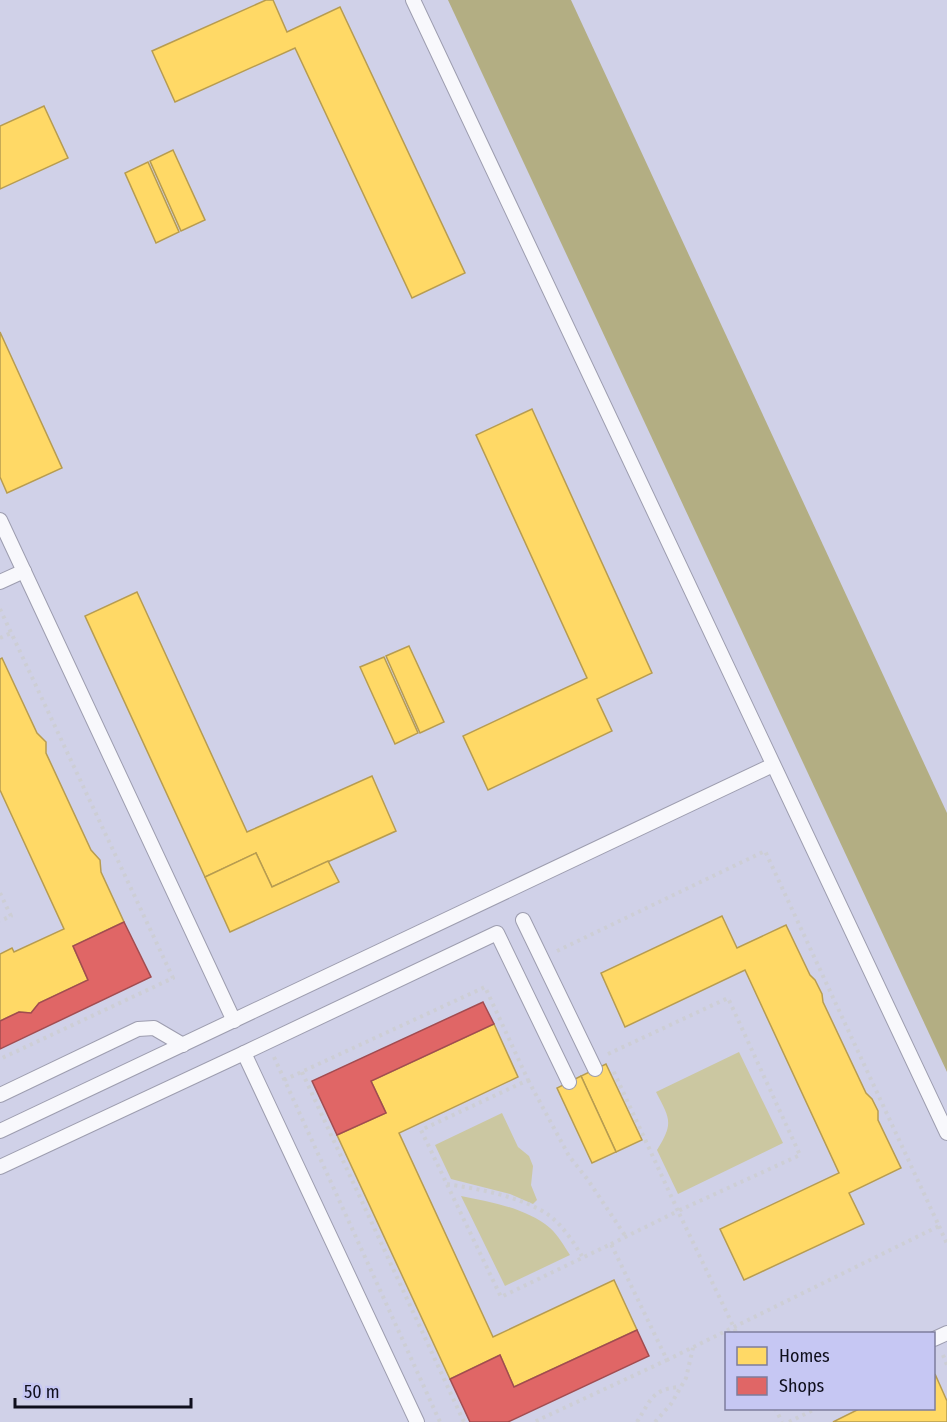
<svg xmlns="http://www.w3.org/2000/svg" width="947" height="1422" font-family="'Fira Sans Condensed',sans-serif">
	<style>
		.green { fill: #cbc7a1 }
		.forest { fill: #b3ae83 }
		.homes { fill: #ffd966; stroke: #b79c50; stroke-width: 1.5 }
		.shops { fill: #e06666; stroke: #a14c50; stroke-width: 1.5 }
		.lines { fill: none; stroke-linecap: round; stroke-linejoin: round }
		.service-casing { stroke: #9d9daf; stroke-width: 16 }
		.path { stroke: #cdced5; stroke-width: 4; stroke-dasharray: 3 4.5; stroke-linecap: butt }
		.service { stroke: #f8f8fc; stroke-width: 14 }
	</style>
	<rect width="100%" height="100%" fill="#d0d1e8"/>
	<g class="green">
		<path d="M739,1052l44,91 -105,51 -21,-44c17,-27 13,-31 -1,-58z"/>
		<path d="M502,1113l16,34 11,9 4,10 -2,19 6,15 -4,4 -23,-10 -59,-15 -16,-34z"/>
		<path d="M461,1196c30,6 65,12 89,32 8,7 14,18 20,27l-65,31z"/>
	</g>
	<path class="forest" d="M448,0h123l376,813v259z"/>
	<g class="homes">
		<path d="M266,0h7l14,32 53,-25 125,266 -53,25 -117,-250 -120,54 -23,-51z"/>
		<path d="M44,106l24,52 -68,31v-63z"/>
		<path d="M173,150l32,70 -24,11 -31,-70z"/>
		<path d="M148,162l31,70 -23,11 -31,-70z"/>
		<path d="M0,332l62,136 -55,25 -7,-16z"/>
		<path d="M532,409l120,264 -55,26 15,32 -124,59 -25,-54 124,-58 -111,-243z"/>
		<path d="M137,592l110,240 125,-56 24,55 -124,56 -16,-34 -51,24 -120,-261z"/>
		<path d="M409,646l35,76 -24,11 -34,-77z"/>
		<path d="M384,657l34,76 -23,11 -35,-77z"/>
		<path d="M2,658l35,75 9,9v11l45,97 9,10 1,12 23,50 -51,24 15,34 -49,23 -8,10 -12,-1 -19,9v-67l12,-6 2,4 50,-23 -64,-139v-131z"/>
		<path d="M256,853l16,34 56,-26 11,21 -109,50 -25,-55z"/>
		<path d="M722,916l15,32 49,-23 24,50 5,5 7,14 1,8 43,91 6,6 6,12v9l23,48 -52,25 15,31 -120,56 -24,-51 119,-56 -94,-203 -120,57 -24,-54z"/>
		<path d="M494,1024l24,53 -119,56 94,204 121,-57 23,50 -123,57 -14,-32 -50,24 -113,-244 49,-22 -15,-32z"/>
		<path d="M606,1064l36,76 -26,12 -35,-76z"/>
		<path d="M581,1076l35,76 -24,11 -35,-75z"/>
		<path d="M935,1374l12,27v21h-114l28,-14h73z"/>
	</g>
	<g class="shops">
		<path d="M124,922l27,55 -151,72v-28l19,-9 12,1 8,-10 49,-23 -15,-34z"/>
		<path d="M483,1002l11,22 -123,57 15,32 -49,22 -25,-54z"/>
		<path d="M637,1330l12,26 -141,66h-38l-20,-43 50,-24 14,32z"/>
	</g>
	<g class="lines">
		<g class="service-casing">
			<g id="service">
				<path d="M413,0l534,1133"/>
				<path d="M0,520l234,501"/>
				<path d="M0,582l24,-11"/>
				<path d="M523,920l72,149"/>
				<path d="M0,1095l138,-66 16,-1 29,17"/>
				<path d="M0,1131l773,-366"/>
				<path d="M0,1167l244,-114"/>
				<path d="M934,1339l13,-6"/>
				<path d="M417,1422l-173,-369 253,-120 72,149"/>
			</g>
		</g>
		<g class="path">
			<path d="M0,609l173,369 -173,81"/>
			<path d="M0,638l11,-5"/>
			<path d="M0,893l11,23 -11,5"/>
			<path d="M557,951l208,-100 174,375 -272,134"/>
			<path d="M608,1054l120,-56 72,157 -122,56 59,123"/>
			<path d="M274,1057l166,365"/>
			<path d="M302,1072l162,350"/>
			<path d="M284,1080l201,-93 43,93 -107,50 80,167 110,-53 56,116 -133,62"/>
			<path d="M528,1080l41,76 19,24 38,57"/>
			<path d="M447,1184c32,5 77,13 103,32 14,11 23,26 32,40"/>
			<path d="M939,1226l8,18"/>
			<path d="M611,1244l67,-33 -65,-141"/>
			<path d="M943,1355l4,10"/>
			<path d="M775,1408l7,14"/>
			<path d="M637,1422c13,-21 15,-33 42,-35"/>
			<path d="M655,1422l16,-18 15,-26 7,-30"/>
			<path d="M789,1422l28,-14"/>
		</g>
		<use href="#service" class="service"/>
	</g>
	<rect x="725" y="1332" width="210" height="78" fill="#c6c7f3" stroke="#7d7d9d" stroke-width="1.5"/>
	<rect x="737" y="1347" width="30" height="18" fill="#ffd966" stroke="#7d7d9d" stroke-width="1.5"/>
	<text x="779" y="1362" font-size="18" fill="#0f0f1d">Homes</text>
	<rect x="737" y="1377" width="30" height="18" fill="#e06666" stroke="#7d7d9d" stroke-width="1.5"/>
	<text x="779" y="1392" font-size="18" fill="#0f0f1d">Shops</text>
	<path d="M15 1398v9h176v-9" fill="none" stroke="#0f0f1d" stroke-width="3"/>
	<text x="24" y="1398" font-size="18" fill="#0f0f1d" stroke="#c6c7f3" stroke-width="4.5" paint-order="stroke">50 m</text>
</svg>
